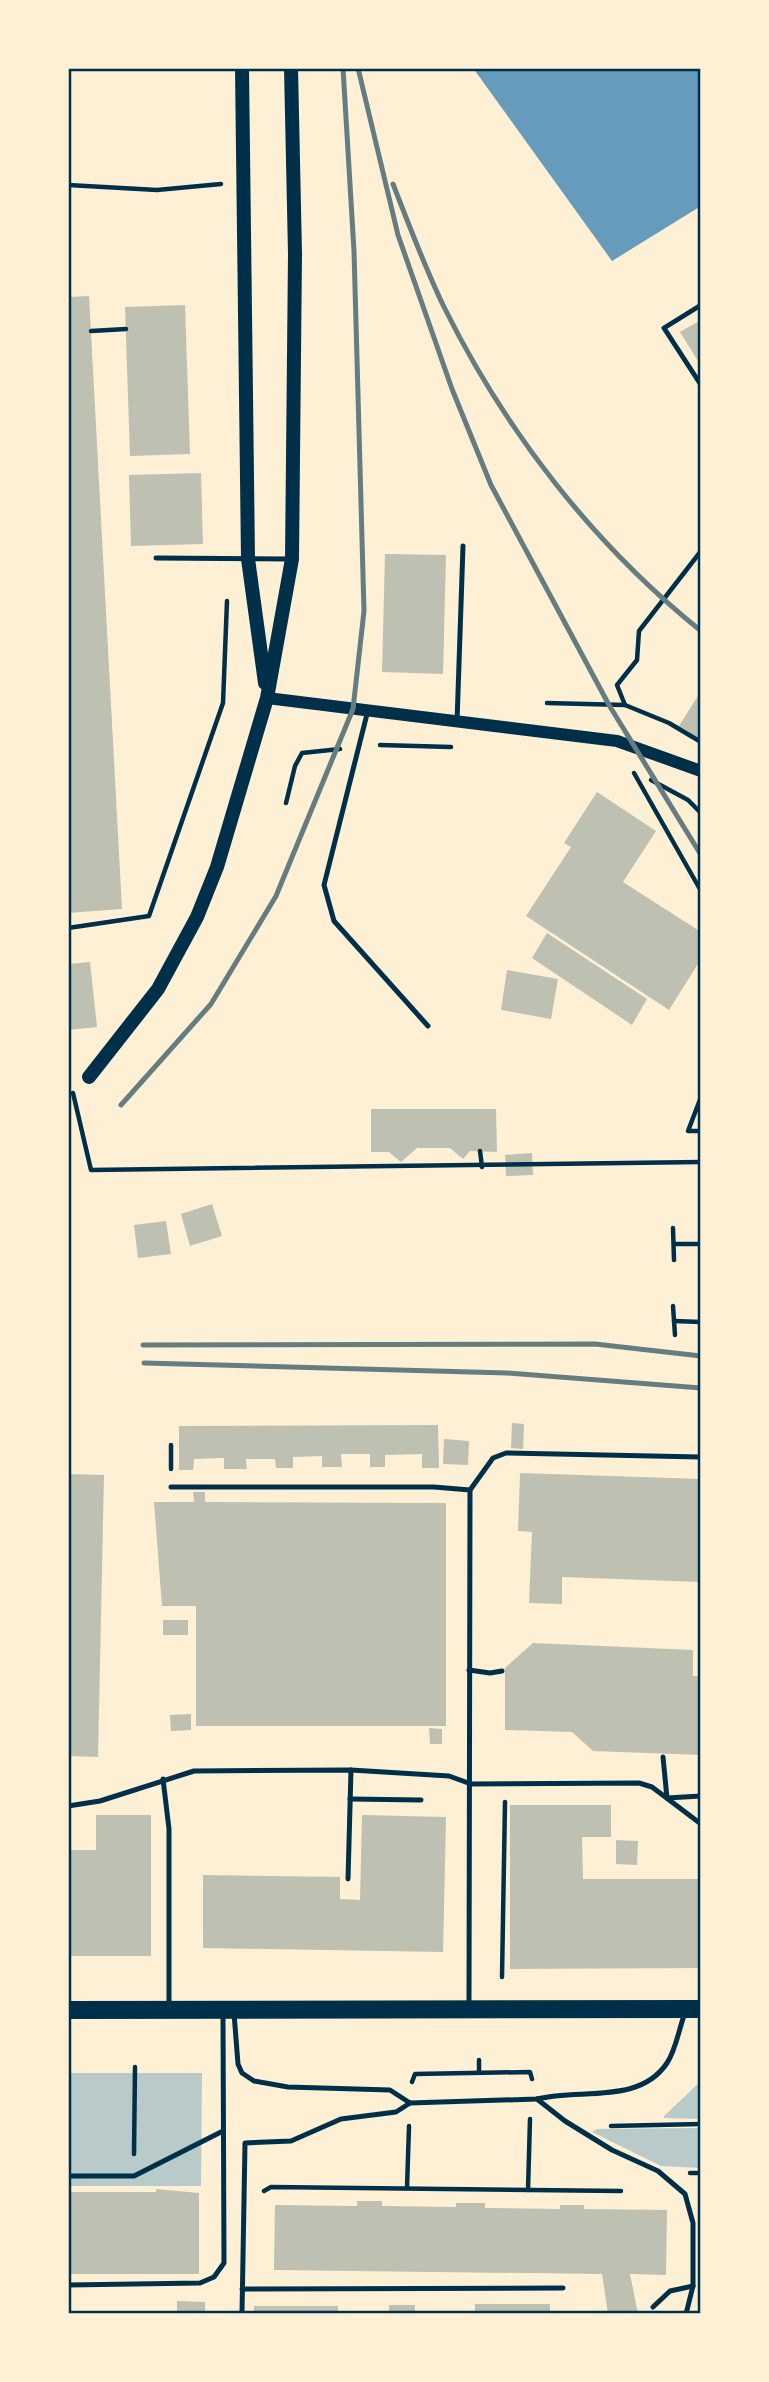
<svg xmlns="http://www.w3.org/2000/svg" width="769" height="2382" font-family="'Roboto Condensed',sans-serif">
	<style>
		.green { fill: #b9caca }
		.water { fill: #669bbc }
		.building { fill: #bec0b2 }
		.lines { fill: none; stroke-linecap: round; stroke-linejoin: round }
		.path { stroke: #003049; stroke-width: 4.5 }
		.service { stroke: #003049; stroke-width: 5 }
		.tertiary { stroke: #003049; stroke-width: 12 }
		.secondary { stroke: #003049; stroke-width: 14 }
		.primary { stroke: #003049; stroke-width: 18 }
		.rail { stroke: #657d81; stroke-width: 5 }
		.neatline { fill: none; stroke: #003049; stroke-width: 2.5 }
	</style>
	<rect width="100%" height="100%" fill="#fdf0d5"/>
	<g class="green">
		<path d="M68,2073h134l-1,113h-133z"/>
		<path d="M701,2081v38l-37,-1v-2z"/>
		<path d="M701,2128v40l-40,-2 -69,-34 5,-3z"/>
	</g>
	<path class="water" d="M473,68h228v138l-89,55z"/>
	<g class="building">
		<path d="M89,296l33,613 -54,4v-616z"/>
		<path d="M185,305l5,149 -60,2 -5,-149z"/>
		<path d="M701,320v46l-21,-34z"/>
		<path d="M201,473l2,71 -72,2 -2,-71z"/>
		<path d="M385,554l61,1 -3,119 -61,-2z"/>
		<path d="M701,691v49l-22,-14z"/>
		<path d="M597,792l59,39 -33,51 78,50v27l-32,51 -143,-94 45,-69 -7,-4z"/>
		<path d="M547,933l100,66 -15,26 -100,-67z"/>
		<path d="M90,962l7,65 -29,3v-66z"/>
		<path d="M507,970l51,9 -7,40 -50,-9z"/>
		<path d="M371,1109h125l1,43 -27,-1 -7,8 -13,-11h-33l-16,14 -12,-10h-18z"/>
		<path d="M532,1153l1,22 -27,1 -1,-21z"/>
		<path d="M212,1204l10,32 -32,10 -9,-32z"/>
		<path d="M166,1221l5,33 -33,4 -4,-33z"/>
		<path d="M512,1423l12,1 -1,25 -12,-1z"/>
		<path d="M438,1425l1,43h-17v-14l-37,1v12h-15v-13h-29l1,13h-20v-11l-29,1v11h-17l-1,-9h-29l1,10h-23v-11l-30,1 -1,11h-14v-44z"/>
		<path d="M444,1439l25,2 -1,24 -25,-1z"/>
		<path d="M520,1473l181,6v103l-139,-5v27l-33,-1 3,-71 -14,-1z"/>
		<path d="M68,1474l36,1 -6,282 -30,-1z"/>
		<path d="M193,1492h12v10l241,1v223h-250v-120h-34l-8,-104h40z"/>
		<rect x="163" y="1620" width="25" height="15"/>
		<path d="M533,1643l160,7v26h8v79l-108,-4 -21,-19 -67,-2v-62z"/>
		<path d="M191,1714v16l-20,1 -1,-16z"/>
		<path d="M429,1728l13,1v15h-12z"/>
		<path d="M510,1805h101v32h-29l1,42h118v89l-191,1z"/>
		<path d="M96,1815h55v141h-83v-106h28z"/>
		<path d="M362,1815l84,2 -3,135 -240,-4v-73l137,2v22l20,1z"/>
		<path d="M616,1840l22,1 -1,24 -21,-1z"/>
		<path d="M156,2189l43,4v81h-131v-82h88z"/>
		<path d="M357,2201h25v5l74,1v-4h29v5l75,1v-4h24v4l83,1 -1,65 -36,-1 8,40h-30l-6,-40 -328,-4 1,-65 82,1z"/>
		<path d="M177,2301l28,1v12h-28z"/>
		<rect x="475" y="2304" width="75" height="10"/>
		<rect x="389" y="2305" width="26" height="9"/>
		<rect x="254" y="2306" width="84" height="8"/>
	</g>
	<g class="lines">
		<g class="path">
			<path d="M68,185l89,5 64,-6"/>
			<path d="M91,331l35,-2"/>
			<path d="M547,703l78,2 -8,-20 20,-25 2,-29 62,-80"/>
			<path d="M625,705l44,18 32,19"/>
			<path d="M380,745l71,2"/>
			<path d="M634,773l67,118"/>
			<path d="M651,780l37,20 13,13"/>
			<path d="M286,803l9,-37 7,-13 38,-4"/>
			<path d="M68,928l81,-12 74,-213 4,-102"/>
			<path d="M73,1093l18,77 610,-8"/>
			<path d="M701,1097l-13,34h13"/>
			<path d="M480,1151l2,16"/>
			<path d="M673,1228l1,32"/>
			<path d="M674,1244h27"/>
			<path d="M673,1306l2,29"/>
			<path d="M674,1321l27,1"/>
			<path d="M171,1445v24"/>
			<path d="M502,1977l3,-175"/>
			<path d="M479,2071v-11"/>
			<path d="M412,2082l3,-8 115,-2 2,7"/>
			<path d="M611,2126l90,-2"/>
			<path d="M134,2154l1,-87"/>
			<path d="M690,2173h11"/>
			<path d="M407,2188l2,-62"/>
			<path d="M528,2190l2,-71"/>
			<path d="M264,2191l7,-4 350,4"/>
		</g>
		<g class="service">
			<path d="M701,305l-37,23 37,57"/>
			<path d="M156,558l133,1"/>
			<path d="M368,710l-44,175 10,36 94,105"/>
			<path d="M457,722l6,-176"/>
			<path d="M171,1487h263l36,3"/>
			<path d="M469,1670l21,3 12,-2"/>
			<path d="M663,1757l4,41 34,-2"/>
			<path d="M163,1779l6,50v178"/>
			<path d="M350,1799l71,1"/>
			<path d="M68,1806l32,-5 94,-30 157,-1 98,6 22,8 168,-1 13,4 49,37"/>
			<path d="M348,1879l3,-109"/>
			<path d="M469,2006l1,-516 23,-32 13,-5 194,4"/>
			<path d="M234,2013l4,51 4,9 12,8 34,6 102,3 20,13 127,-4c43,-11 102,6 130,-36 9,-13 12,-35 18,-50"/>
			<path d="M537,2099l28,22 47,29 46,21 27,23 8,29v63l-7,28"/>
			<path d="M68,2176h66l89,-45"/>
			<path d="M68,2285l132,-2 14,-6 10,-14 -1,-249"/>
			<path d="M242,2289l321,-1"/>
			<path d="M653,2307l17,-16 23,-5"/>
			<path d="M242,2314l3,-171 46,-2 50,-22 55,-7 14,-9"/>
		</g>
		<path class="tertiary" d="M267,698l350,43 84,30"/>
		<g class="secondary">
			<path d="M242,68l6,491 17,124"/>
			<path d="M89,1077l69,-88 39,-72 20,-50 50,-169 25,-139 3,-305 -4,-186"/>
		</g>
		<path class="primary" d="M68,2010l633,-1"/>
		<g class="rail">
			<path d="M358,68l40,167 54,154 39,96 118,220 92,150"/>
			<path d="M393,184c16,41 32,84 51,123 62,125 149,237 257,324"/>
			<path d="M121,1105l90,-101 65,-108 77,-187 11,-98 -10,-360 -11,-183"/>
			<path d="M143,1345l452,-1 106,12"/>
			<path d="M144,1363l363,10 194,15"/>
		</g>
	</g>
	<rect width="769" height="2382" fill="none" stroke="#fdf0d5" stroke-width="140"/>
	<rect x="70" y="70" width="629" height="2242" class="neatline"/>
</svg>
